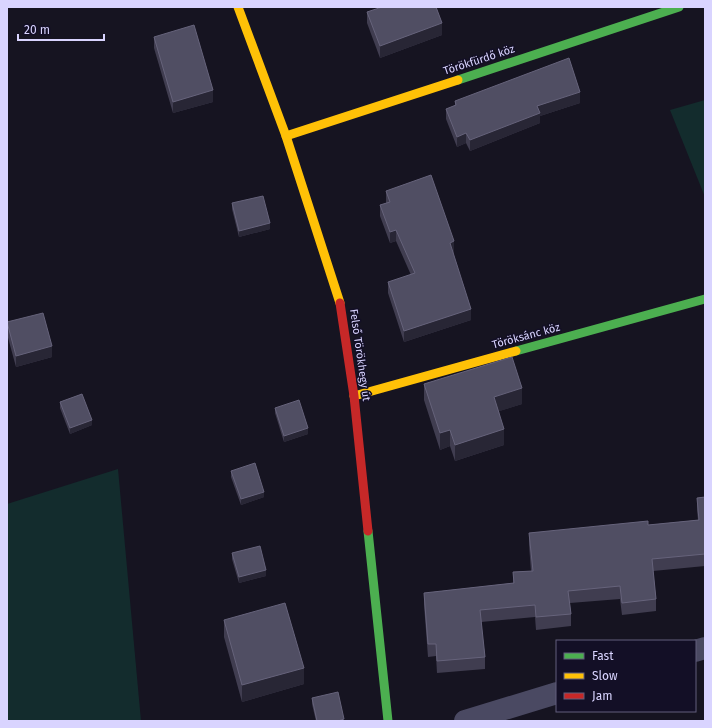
<svg xmlns="http://www.w3.org/2000/svg" width="712" height="728" font-family="'Fira Sans',sans-serif">
	<style>
		.green { fill: #132c2d }
		.lines { fill: none; stroke-linecap: round; stroke-linejoin: round }
		.street { stroke: #4a4962; stroke-width: 22 }
		.fast { stroke: #4caf50; stroke-width: 9 }
		.slow { stroke: #ffc107; stroke-width: 9 }
		.jam { stroke: #c62828; stroke-width: 9 }
		.wall { fill: #403d50 }
		.shaded-wall { fill: #282635 }
		.building { fill: #504e63; stroke: #66637b }
		.labels { text-anchor: middle; dominant-baseline: central; stroke-width: 3; stroke-linejoin: round; paint-order: stroke }
		.street-label { font-size: 11px; fill: #d9d4ff; stroke: #130f26 }
	</style>
	<rect width="100%" height="100%" fill="#161421"/>
	<g class="green">
		<path d="M705,100v97l-35,-87z"/>
		<path d="M118,469l23,252h-134v-217z"/>
	</g>
	<g class="lines">
		<g class="street">
			<path d="M695,651l10,-3"/>
			<path d="M465,721l92,-28"/>
		</g>
		<g class="fast">
			<path d="M458,80l221,-73"/>
			<path d="M516,351l189,-52"/>
			<path d="M368,531l20,190"/>
		</g>
		<g class="slow">
			<path d="M238,7l48,129 54,167"/>
			<path d="M286,136l172,-56"/>
			<path d="M354,396l162,-45"/>
		</g>
		<path class="jam" d="M340,303l14,93 14,135"/>
	</g>
	<g class="wall">
		<path d="M367,12l75,23 -62,23 -13,-35z"/>
		<path d="M154,37l59,65 -40,11 -19,-65z"/>
		<path d="M455,101l125,2 -40,13v7l-70,28 -4,-8 -9,4 -11,-28v-10l9,-3z"/>
		<path d="M386,191l68,62h-1l18,67 -67,22 -16,-49v-11l23,-7 -15,-34 -6,2 -10,-27v-11l6,-2z"/>
		<path d="M232,203l38,26 -31,8 -7,-28z"/>
		<path d="M7,322l45,35 -36,10 -9,-33z"/>
		<path d="M424,384l98,20 -23,7 5,34 -49,16 -5,-15 -10,4 -16,-50z"/>
		<path d="M60,402l32,23 -22,9 -10,-26z"/>
		<path d="M275,408l33,26 -24,8 -9,-29z"/>
		<path d="M231,471l33,26 -23,8 -10,-28z"/>
		<path d="M705,497v69l-52,5 3,28v12l-34,4 -2,-16 -50,4 1,11v12l-35,4 -1,-13 -54,5 4,35v12l-48,4 -1,-17 -8,1 -4,-52v-12l89,-10v-11l18,-1 -2,-26v-12l119,-8 50,-5 -1,-10v-12z"/>
		<path d="M232,553l34,23 -27,7 -7,-24z"/>
		<path d="M224,620l80,64 -62,18 -18,-65z"/>
		<path d="M312,698l32,23h-28l-4,-17z"/>
	</g>
	<g class="shaded-wall">
		<path d="M442,23v12l-62,23v-12z"/>
		<path d="M213,90v12l-40,11v-11z"/>
		<path d="M580,92v11l-40,13v7l-70,28v-11l67,-34z"/>
		<path d="M466,133v10l-9,4v-10z"/>
		<path d="M270,223v6l-31,8v-6z"/>
		<path d="M396,230v11l-6,2v-11z"/>
		<path d="M454,241v12l-4,1v-11z"/>
		<path d="M471,309v11l-67,22v-11z"/>
		<path d="M52,346v11l-36,10v-11z"/>
		<path d="M522,388v16l-28,9v-16z"/>
		<path d="M92,420v5l-22,9v-6z"/>
		<path d="M308,428v6l-24,8v-6z"/>
		<path d="M504,429v16l-49,16v-16z"/>
		<path d="M450,430v16l-10,4v-17z"/>
		<path d="M264,492v5l-23,8v-6z"/>
		<path d="M266,570v6l-27,7v-6z"/>
		<path d="M304,668v16l-62,18v-17z"/>
	</g>
	<g class="building">
		<path d="M382,7h54l6,16 -62,23 -13,-34z"/>
		<path d="M194,25l19,65 -40,12 -19,-65z"/>
		<path d="M569,58l11,34 -43,14 3,7 -70,27 -4,-7 -9,4 -11,-28 10,-4 -1,-4z"/>
		<path d="M431,175l23,66 -4,2 21,66 -67,22 -16,-49 27,-9 -19,-43 -6,2 -10,-27 10,-3 -4,-11z"/>
		<path d="M263,196l7,27 -31,8 -7,-28z"/>
		<path d="M43,313l9,33 -36,10 -9,-34z"/>
		<path d="M512,357l10,31 -28,9 10,32 -49,16 -5,-15 -10,3 -16,-49z"/>
		<path d="M82,394l10,26 -22,8 -10,-26z"/>
		<path d="M299,400l9,28 -24,8 -9,-28z"/>
		<path d="M255,463l9,29 -23,7 -10,-28z"/>
		<path d="M705,497v57l-53,5 4,40 -34,4 -2,-17 -52,5 3,23 -35,3 -1,-12 -55,5 5,47 -48,4 -1,-17h-8l-4,-51 90,-10 -1,-11 20,-1 -4,-38 119,-12v4l51,-5 -2,-22z"/>
		<path d="M260,546l6,24 -27,7 -7,-24z"/>
		<path d="M285,603l19,65 -62,17 -18,-65z"/>
		<path d="M338,692l6,27 -6,2h-21l-5,-23z"/>
	</g>
	<g class="labels">
		<g class="street-label">
			<text transform="translate(479 60) rotate(-18)">Törökfürdő köz</text>
			<text transform="translate(526 336) rotate(-15)">Töröksánc köz</text>
			<text transform="translate(360 355) rotate(82)">Felső Törökhegy út</text>
		</g>
	</g>
	<rect width="712" height="728" fill="none" stroke="#d9d4ff" stroke-width="16"/>
	<rect x="556" y="640" width="140" height="72" fill="#130f26" stroke="#625e7d"/>
	<rect x="564" y="653" width="20" height="6" fill="#4caf50" stroke="#625e7d"/>
	<text x="592" y="660" font-size="12" fill="#d9d4ff">Fast</text>
	<rect x="564" y="673" width="20" height="6" fill="#ffc107" stroke="#625e7d"/>
	<text x="592" y="680" font-size="12" fill="#d9d4ff">Slow</text>
	<rect x="564" y="693" width="20" height="6" fill="#c62828" stroke="#625e7d"/>
	<text x="592" y="700" font-size="12" fill="#d9d4ff">Jam</text>
	<path d="M18 34v6h86v-6" fill="none" stroke="#d9d4ff" stroke-width="2"/>
	<text x="24" y="34" font-size="12" fill="#d9d4ff" stroke="#130f26" stroke-width="3" paint-order="stroke">20 m</text>
</svg>
